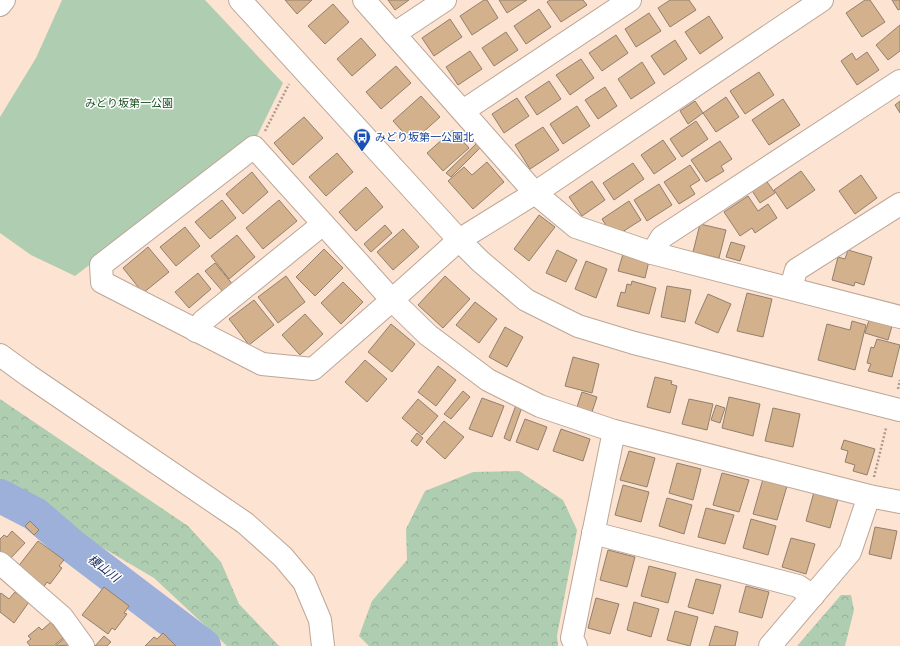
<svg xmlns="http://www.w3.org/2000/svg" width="900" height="646" font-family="Ubuntu,'Noto Sans JP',sans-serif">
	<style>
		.green { fill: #afcdb0 }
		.forest { fill: url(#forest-crowns) }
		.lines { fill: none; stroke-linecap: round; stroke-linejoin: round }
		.river { stroke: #9cb0d9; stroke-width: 34 }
		.building { fill: #d3b18c; stroke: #92806d }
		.minor-casing { stroke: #bda696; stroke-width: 24 }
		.path { stroke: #ae9b8e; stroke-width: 2.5; stroke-dasharray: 2 2; stroke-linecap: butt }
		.minor { stroke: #fff; stroke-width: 22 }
		.labels { text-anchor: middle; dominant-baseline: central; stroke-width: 3; stroke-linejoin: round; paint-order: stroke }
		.park-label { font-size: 11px; fill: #194e21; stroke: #fff }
		.transit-label { font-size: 11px; fill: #164399; stroke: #fff; text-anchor: start }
		.water-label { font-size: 12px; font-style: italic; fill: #132658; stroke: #fff }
	</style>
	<defs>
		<pattern id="forest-crowns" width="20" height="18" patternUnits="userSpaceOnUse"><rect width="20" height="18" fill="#afcdb0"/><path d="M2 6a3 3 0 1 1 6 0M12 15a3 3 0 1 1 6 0" fill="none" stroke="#96af96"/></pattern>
	</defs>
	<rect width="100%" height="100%" fill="#fce3d2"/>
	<path class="green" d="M62,0h143l78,83 -26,53 -182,140 -44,-21 -31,-22v-116l36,-59z"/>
	<g class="forest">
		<path d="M0,399l188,127 33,36 18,42 40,42h-52l-73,-68 -120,-71 -34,-16z"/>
		<path d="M519,471l44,29 14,30 -20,106 1,10h-189l-10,-10 13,-35 35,-41 -1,-31 19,-38 48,-19z"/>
		<path d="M841,595h10l3,15 -9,36h-48z"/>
	</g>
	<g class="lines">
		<path class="river" d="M0,496l35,18 36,31 133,101"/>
	</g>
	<g class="building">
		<path d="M285,0h27l-15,14z"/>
		<path d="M388,0h21l-14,10z"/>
		<path d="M484,0h3l11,18 -26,17 -12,-19z"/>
		<path d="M499,0h28l-20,13z"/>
		<path d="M550,0h33l4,5 -26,17 -14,-20z"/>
		<path d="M670,0h19l7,10 -26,17 -12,-19z"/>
		<path d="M865,0h5l15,22 -23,15 -16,-24z"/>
		<path d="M892,0h8v9l-2,1z"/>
		<path d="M333,4l16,18 -24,22 -17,-18z"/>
		<path d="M539,9l12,18 -25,17 -12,-18z"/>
		<path d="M649,13l12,18 -25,16 -11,-18z"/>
		<path d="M709,16l14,22 -23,16 -15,-22z"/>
		<path d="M450,19l12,18 -28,19 -12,-18z"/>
		<path d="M900,25v26l-12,9 -12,-15z"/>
		<path d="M506,32l12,18 -24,16 -12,-18z"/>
		<path d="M616,35l12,18 -26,18 -13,-18z"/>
		<path d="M361,38l15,17 -24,21 -15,-17z"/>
		<path d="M675,40l12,19 -23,16 -13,-19z"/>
		<path d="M470,51l12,18 -24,16 -12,-18z"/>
		<path d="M867,52l12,18 -22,15 -16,-24 11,-8 4,7z"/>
		<path d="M581,59l13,19 -24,17 -14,-20z"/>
		<path d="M642,62l13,21 -24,16 -13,-20z"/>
		<path d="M396,66l15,17 -30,26 -15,-17z"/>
		<path d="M759,72l15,23 -29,19 -15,-23z"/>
		<path d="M549,81l12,18 -24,16 -12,-18z"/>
		<path d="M605,87l12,19 -19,13 -13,-19z"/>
		<path d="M421,96l19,21 -28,25 -19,-21z"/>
		<path d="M726,97l13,20 -23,15 -13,-19z"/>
		<path d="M517,98l12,18 -25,17 -12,-19z"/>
		<path d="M783,99l17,26 -31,20 -17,-25z"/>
		<path d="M695,101l8,12 -15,11 -8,-13z"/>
		<path d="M900,101v12l-5,-8z"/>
		<path d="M577,106l13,20 -27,18 -13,-20z"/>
		<path d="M304,117l19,21 -30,27 -19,-22z"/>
		<path d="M696,121l12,18 -26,18 -12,-18z"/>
		<path d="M543,127l16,23 -29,19 -15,-24z"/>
		<path d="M453,130l16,18 -26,23 -16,-18z"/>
		<path d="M663,140l13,19 -22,15 -13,-19z"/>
		<path d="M720,141l12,18 -11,7 3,5 -18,11 -15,-22z"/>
		<path d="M478,142l4,4 -31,31 -5,-4z"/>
		<path d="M337,153l16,19 -27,24 -17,-19z"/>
		<path d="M487,162l17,20 -31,27 -25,-28 16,-14 8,8z"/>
		<path d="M633,163l11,16 -30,21 -11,-17z"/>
		<path d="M690,165l10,15 -10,6 5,8 -16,10 -15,-22z"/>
		<path d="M801,171l14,19 -28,19 -13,-19z"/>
		<path d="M252,172l16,20 -25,22 -17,-20z"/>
		<path d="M861,175l16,23 -22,16 -16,-23z"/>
		<path d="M765,179l10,14 -15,10 -9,-14z"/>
		<path d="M592,181l13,19 -23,16 -13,-19z"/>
		<path d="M659,184l13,21 -25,16 -13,-21z"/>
		<path d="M366,187l17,20 -27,24 -17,-19z"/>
		<path d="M748,196l10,15 10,-7 9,14 -22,15 -3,-5 -12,8 -16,-24z"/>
		<path d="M222,200l14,18 -26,21 -15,-17z"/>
		<path d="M279,200l18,21 -34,28 -17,-21z"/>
		<path d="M629,201l12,19 -22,14 -10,-4 -7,-11z"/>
		<path d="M539,215l16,12 -26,34 -15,-12z"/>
		<path d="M700,224l26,6 -7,28 -26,-6z"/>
		<path d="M385,225l7,8 -21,19 -7,-8z"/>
		<path d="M185,227l15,19 -24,20 -16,-19z"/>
		<path d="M403,229l16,18 -26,23 -16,-18z"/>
		<path d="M237,235l18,22 -26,22 -18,-23z"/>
		<path d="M731,242l14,4 -5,15 -14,-4z"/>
		<path d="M148,247l21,25 -26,21 -20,-25z"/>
		<path d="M324,249l19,19 -28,28 -19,-19z"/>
		<path d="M557,250l20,10 -11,22 -20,-9z"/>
		<path d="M848,250l24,7 -8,28 -9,-3 -1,4 -22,-6 6,-23 7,2z"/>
		<path d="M623,254l26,7 -4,17 -27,-7z"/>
		<path d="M586,261l21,8 -11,29 -21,-9z"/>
		<path d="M215,263l19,23 -10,7 -19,-22z"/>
		<path d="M198,273l13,16 -22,19 -14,-16z"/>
		<path d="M286,276l19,26 -27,21 -20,-26z"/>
		<path d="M445,276l25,23 -27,29 -25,-23z"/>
		<path d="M632,281l24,7 -7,26 -32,-8 4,-14 4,1 2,-9 4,1z"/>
		<path d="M343,282l20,20 -22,22 -20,-21z"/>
		<path d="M667,286l24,4 -6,32 -24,-5z"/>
		<path d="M747,293l25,6 -9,38 -26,-6z"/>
		<path d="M708,294l23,10 -13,29 -23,-10z"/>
		<path d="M254,300l20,25 -25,20 -20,-26z"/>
		<path d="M475,302l22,17 -18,24 -23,-18z"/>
		<path d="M305,314l18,20 -23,21 -18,-20z"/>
		<path d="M869,320l23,6 -4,14 -23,-7z"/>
		<path d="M852,321l14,4 -11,45 -37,-10 9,-36 23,6z"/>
		<path d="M391,324l24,20 -23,28 -24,-20z"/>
		<path d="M505,327l18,10 -16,30 -18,-10z"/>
		<path d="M877,339l23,6 -8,32 -24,-6 3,-7 -4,-1 4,-16 3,1z"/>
		<path d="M573,357l26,7 -7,29 -27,-7z"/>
		<path d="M365,360l22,19 -20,23 -22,-20z"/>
		<path d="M438,366l18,14 -20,26 -18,-14z"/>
		<path d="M655,377l17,4 -1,3 6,2 -7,27 -23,-6z"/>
		<path d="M463,391l7,6 -19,22 -7,-5z"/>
		<path d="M582,392l15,5 -5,15 -15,-5z"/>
		<path d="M729,397l31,7 -7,32 -31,-8z"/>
		<path d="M482,398l22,8 -12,31 -23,-8z"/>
		<path d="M418,399l20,17 -16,19 -20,-17z"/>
		<path d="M689,399l24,5 -6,26 -25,-6z"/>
		<path d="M516,405l6,2 -12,34 -6,-3z"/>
		<path d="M716,405l9,3 -5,15 -9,-3z"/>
		<path d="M773,408l27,6 -7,33 -28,-6z"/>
		<path d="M525,419l22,8 -9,23 -22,-8z"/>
		<path d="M444,421l20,16 -19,22 -19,-17z"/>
		<path d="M561,429l29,10 -7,22 -30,-10z"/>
		<path d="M417,433l6,5 -6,8 -6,-5z"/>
		<path d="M844,440l31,9 -8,26 -14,-4 2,-6 -10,-3 3,-11 -7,-2z"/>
		<path d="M629,451l26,7 -8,29 -27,-7z"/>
		<path d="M677,463l24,6 -8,31 -24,-7z"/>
		<path d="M722,473l27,7 -10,32 -26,-7z"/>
		<path d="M763,479l24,7 -10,34 -24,-6z"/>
		<path d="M623,485l26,7 -8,30 -26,-7z"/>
		<path d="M814,492l24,7 -8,29 -24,-7z"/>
		<path d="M667,498l25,7 -8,29 -25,-8z"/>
		<path d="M706,508l28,7 -9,29 -27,-7z"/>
		<path d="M751,519l25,7 -8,29 -25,-7z"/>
		<path d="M30,521l9,9 -5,5 -9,-9z"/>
		<path d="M875,527l22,4 -6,28 -22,-5z"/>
		<path d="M12,531l13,12 -17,18 -8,-8v-14l4,-4 3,2z"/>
		<path d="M791,538l24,6 -9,30 -24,-7z"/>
		<path d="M38,541l26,19 -5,6 3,2 -12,16 -3,-2 -4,6 -26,-20z"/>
		<path d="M608,550l27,7 -8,30 -27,-7z"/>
		<path d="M649,566l27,7 -8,30 -27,-7z"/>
		<path d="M696,579l25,6 -8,29 -25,-7z"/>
		<path d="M746,586l23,6 -7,26 -23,-6z"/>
		<path d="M104,587l25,19 -5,7 3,1 -12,16 -3,-2 -4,6 -26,-19z"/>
		<path d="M15,592l14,10 -15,21 -14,-11v-18l1,-1 8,6z"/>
		<path d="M596,598l23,6 -9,30 -22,-6z"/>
		<path d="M634,602l25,7 -8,28 -24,-7z"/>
		<path d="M675,611l23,6 -8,29 -23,-6z"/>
		<path d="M51,622l12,16 -10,8h-23l-3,-4 4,-3 -3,-3 11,-9 3,3z"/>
		<path d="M715,626l23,6 -3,14h-26z"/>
		<path d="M163,633l13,13h-31l9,-9 3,2z"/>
		<path d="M104,636l7,6 -4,4h-12z"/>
		<path d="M65,638l5,7 -15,1z"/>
	</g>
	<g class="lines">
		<g class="minor-casing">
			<g id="minor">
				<path d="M240,0l219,240 21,21 46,39 52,26 56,17 266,67"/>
				<path d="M364,0l171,193 41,34 76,26 248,64"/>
				<path d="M822,0l-287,193 -76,47 -67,60 -79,69 -51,-5 -160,-82 -1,-17 153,-118 138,153 36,35 60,45 52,26 74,25 255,65 31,6"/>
				<path d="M0,5l4,-5"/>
				<path d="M394,34l51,-34"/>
				<path d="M463,111l167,-111"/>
				<path d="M652,253l10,-16 238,-156"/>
				<path d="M791,288l5,-18 104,-66"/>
				<path d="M196,331l7,-10 120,-97"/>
				<path d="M0,355l29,21 216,147 38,34 21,25 16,38 3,26"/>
				<path d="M593,533l205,53 15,10"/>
				<path d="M0,563l62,54 21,29"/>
				<path d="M576,646l-4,-8 42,-207"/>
				<path d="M770,646l80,-94 19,-56"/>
			</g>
		</g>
		<g class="path">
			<path d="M265,131l24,-47"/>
			<path d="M898,389l2,-9"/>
			<path d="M874,477l12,-49"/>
		</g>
		<use href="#minor" class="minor"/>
	</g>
	<defs>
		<g id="bus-pin" transform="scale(0.9)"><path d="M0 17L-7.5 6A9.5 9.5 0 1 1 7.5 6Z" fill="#1a4fb4" stroke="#fff"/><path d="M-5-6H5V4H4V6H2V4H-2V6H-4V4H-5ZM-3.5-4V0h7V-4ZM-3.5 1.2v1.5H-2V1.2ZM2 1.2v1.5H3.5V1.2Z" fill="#fff"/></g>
	</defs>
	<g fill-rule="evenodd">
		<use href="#bus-pin" x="362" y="137"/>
	</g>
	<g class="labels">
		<g class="park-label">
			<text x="129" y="103">みどり坂第一公園</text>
		</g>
		<g class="transit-label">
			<text x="375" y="137">みどり坂第一公園北</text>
		</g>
		<g class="water-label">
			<text transform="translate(104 568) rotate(38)">榎山川</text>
		</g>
	</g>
</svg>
